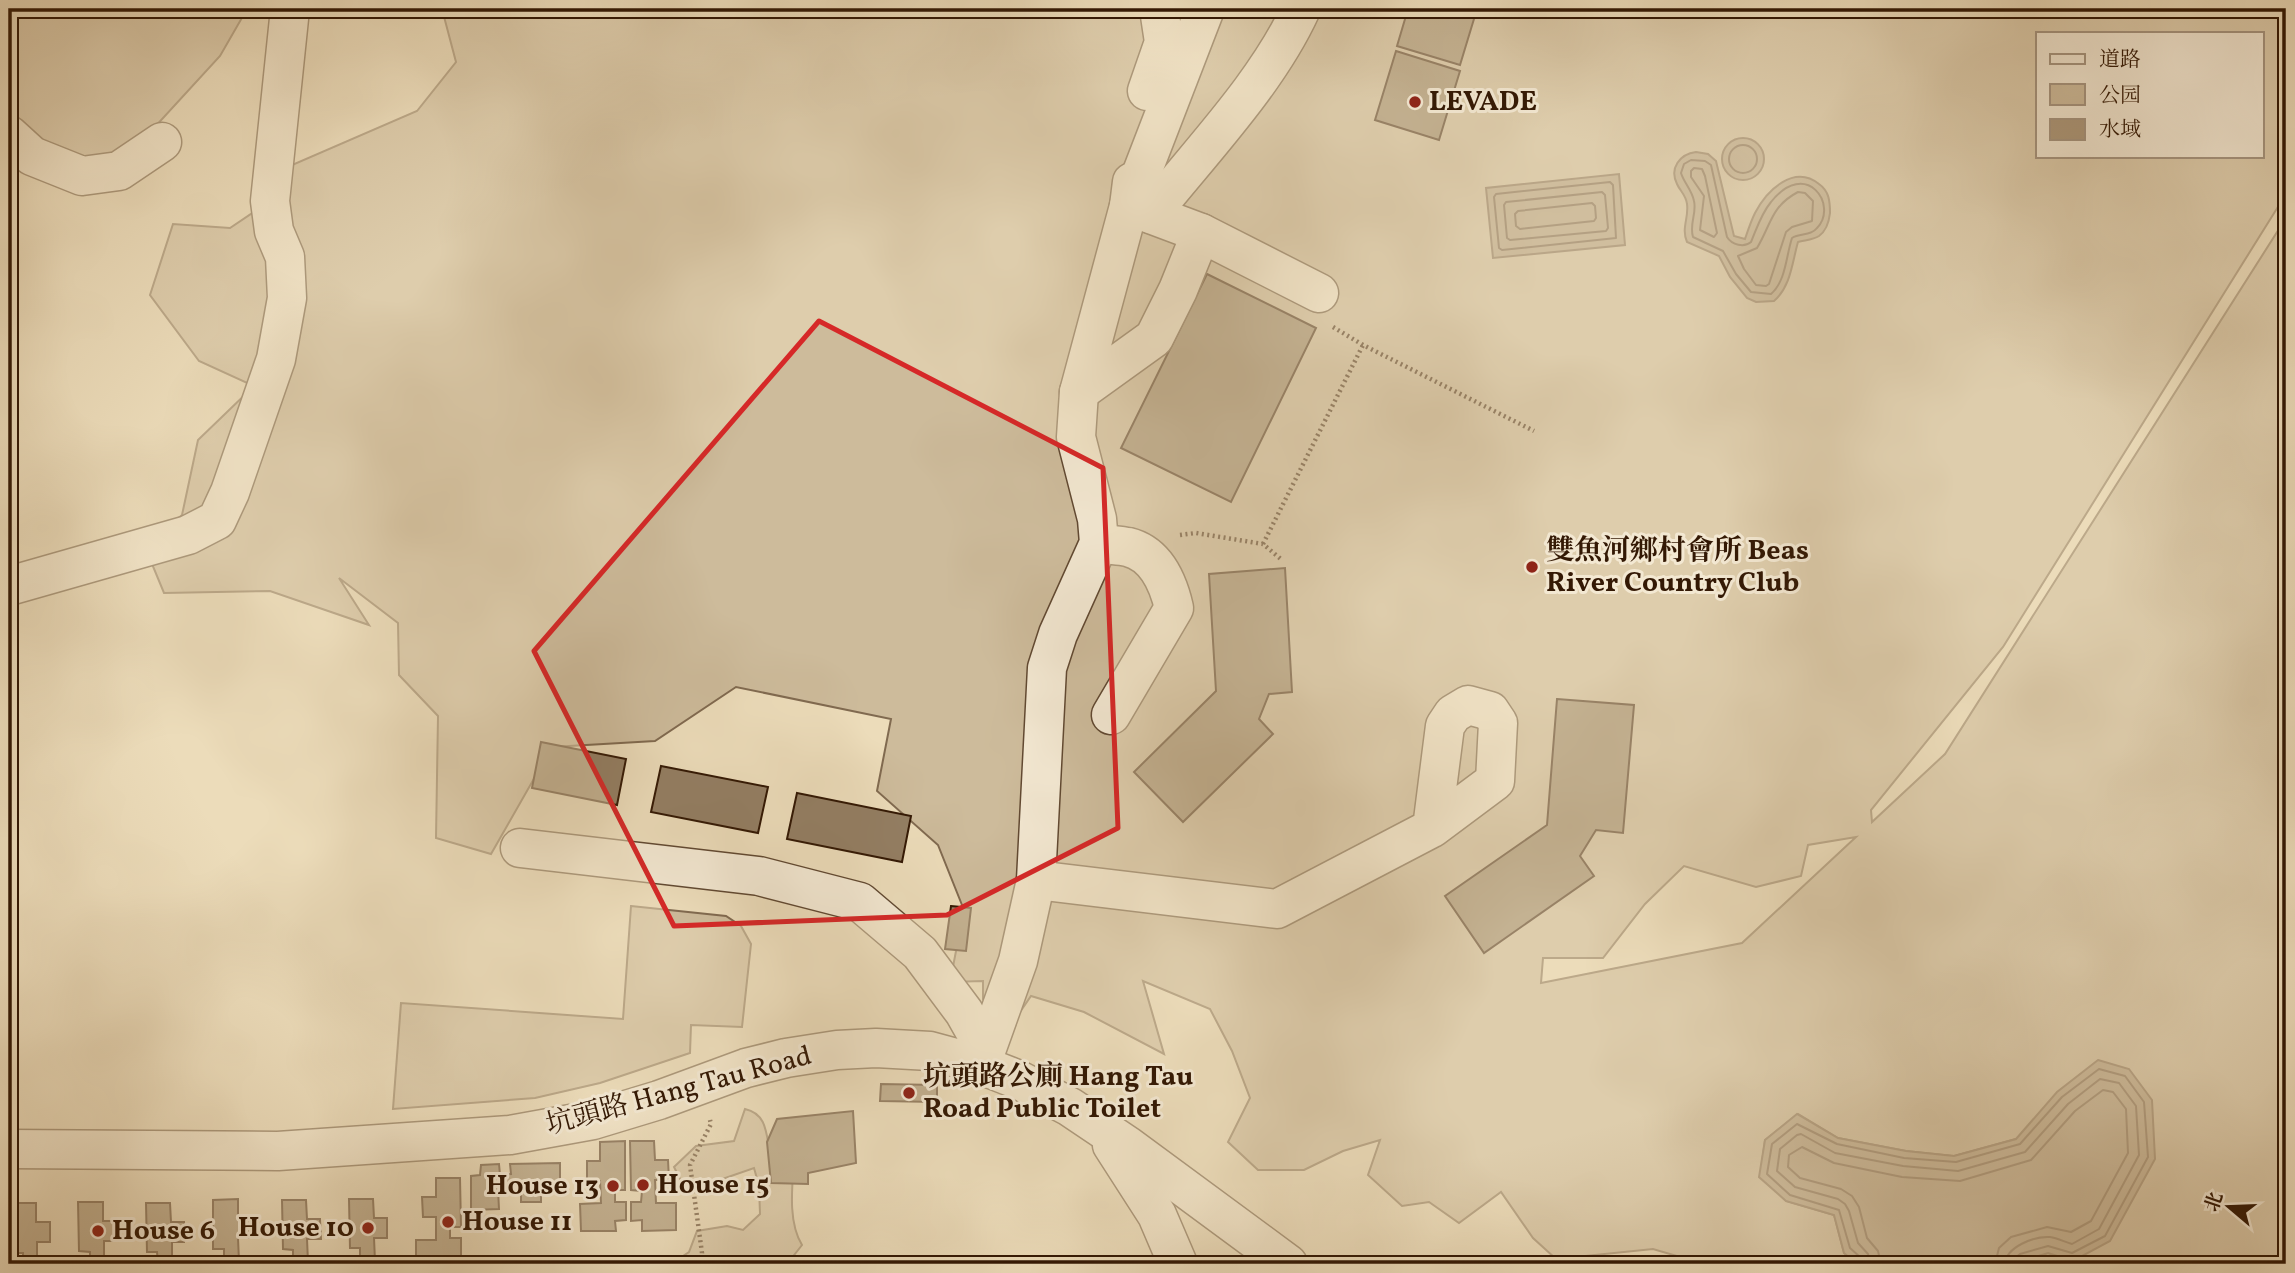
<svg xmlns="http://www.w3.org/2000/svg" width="2295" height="1273" font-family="Vollkorn,'Noto Serif SC',serif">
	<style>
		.green { fill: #cdbb9b; stroke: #806a50; stroke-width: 2; fill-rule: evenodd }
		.water { fill: #ad997c; stroke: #7c654c; stroke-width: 2 }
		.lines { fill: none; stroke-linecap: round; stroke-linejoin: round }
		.shore { stroke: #705840; stroke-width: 2 }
		.building { fill: #937e63; stroke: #331804; stroke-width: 2 }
		.minor-casing { stroke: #614932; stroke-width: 41 }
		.path { stroke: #331804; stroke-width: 4.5; stroke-dasharray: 2 3.5; stroke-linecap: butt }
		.minor { stroke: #f3e8d2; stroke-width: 38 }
		.marked { fill: none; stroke: #d62828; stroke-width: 5; stroke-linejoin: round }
		.poi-dot { fill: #8f2418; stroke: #f3e8d2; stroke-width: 2.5 }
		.labels { text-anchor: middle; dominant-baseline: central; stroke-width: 6; stroke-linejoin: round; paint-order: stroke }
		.poi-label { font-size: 28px; font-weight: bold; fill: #331804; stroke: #f3e8d2; text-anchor: start }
		.street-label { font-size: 28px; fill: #331804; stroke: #f3e8d2 }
	</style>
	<rect width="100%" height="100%" fill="#ecdcba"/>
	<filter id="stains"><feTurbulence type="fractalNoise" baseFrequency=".00286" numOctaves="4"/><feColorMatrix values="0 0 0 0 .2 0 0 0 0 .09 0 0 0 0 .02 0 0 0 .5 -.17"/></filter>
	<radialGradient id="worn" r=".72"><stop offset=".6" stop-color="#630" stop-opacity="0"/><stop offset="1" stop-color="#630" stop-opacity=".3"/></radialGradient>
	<g class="green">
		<path d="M9,9h238l-27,47 -67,73 -40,27 -29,3 -44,-17 -31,-28z"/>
		<path d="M442,9h1844v185l-283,453 -132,163 1,12 73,-68 341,-536v1046h-268l1,-2 29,-9 25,8 -57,-122 -62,17 -48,-5 -68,-13 -40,-24 -33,26 -5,37 27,24 47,14 10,38 13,11h-153l-51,-15 -97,10 -23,-21 -32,-46 -42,31 -30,-21 -27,4 -34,-31 12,-35 -37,11 -39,19h-46l-30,-28 22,-44 -18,-47 -22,-42 -67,-28 21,73 -80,-42 -53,-16 -11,16 -37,-13v-18l-33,1 14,-72 -26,-65 -61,-54 14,-72 -155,-32 -81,54 -103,6 -61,107 -55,-16 2,-122 -39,-41 -1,-52 -59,-45 30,47 -99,-34 -106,2 -19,-46 37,-32 16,-75 56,-54 -55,-25 -49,-66 23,-71 57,4 40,-27 22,-36 125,-54 39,-49zM2038,33h224v123h-224zM1856,837l-114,106 -201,40 2,-25h60l42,-54 39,-38 72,21 45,-11 7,-31z"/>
		<path d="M631,906l95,10 15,10 10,18 -9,83 -51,-2 -1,28 -90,30 -65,15 -142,11 8,-106 222,16z"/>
		<path d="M745,1109c22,5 21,24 25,44l24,8c-2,27 -6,61 8,84l-15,19h-116l18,-12 8,-21 30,-5 16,4 17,-16 -1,-28 -5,-18 -46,16 -23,5 -11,-22 22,-21 38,-5z"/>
	</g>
	<g class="water">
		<circle cx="1743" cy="159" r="21"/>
		<path d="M1696,152l12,2 8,7 18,75 11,3c3,-9 6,-18 10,-26 12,-23 39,-49 64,-29 10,7 11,17 11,29 -1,9 -4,18 -11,23 -6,4 -14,4 -21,6 -6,21 -7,44 -24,59l-18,1 -9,-4 -17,-21 -11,-21 -32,-14c-6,-14 2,-24 0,-38 -1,-9 -7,-13 -10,-20 -8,-16 3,-30 19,-32z"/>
		<path d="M1619,174l6,71 -132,13 -7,-70z"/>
		<path d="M2098,1060l31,9 23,31 3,59 -45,82 -37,20 -25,-8 -29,9 -1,2h-161l-13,-11 -10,-38 -48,-14 -27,-24 6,-37 32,-26 41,24 68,13 48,5 62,-17 41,-47z"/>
	</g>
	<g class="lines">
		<g class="shore">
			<circle cx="1743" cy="159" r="14"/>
			<path d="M1691,160l14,1 6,4 16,72c5,8 17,11 24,5 6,-14 10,-28 20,-40 35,-44 68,3 46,26 -6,8 -17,5 -25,10 -6,18 -6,43 -21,56l-20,-2 -15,-18 -13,-23 -30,-14c-4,-13 4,-24 1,-36 -2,-11 -10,-18 -13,-28l3,-9z"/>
			<path d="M1694,168l8,1 3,7 12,57 -3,4 -14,-7 4,-34 -13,-19v-6z"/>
			<path d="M1610,182l3,3 3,53 -114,12 -3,-2 -5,-51 2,-3z"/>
			<path d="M1602,192l3,3 3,33 -2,3 -96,9 -3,-2 -3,-33 2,-3z"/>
			<path d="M1798,192l7,1 8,8 -1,20 -20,6 -6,5 -17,52 -3,2 -10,-1 -12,-16 -6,-13 19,-8c14,-23 14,-42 41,-56z"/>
			<path d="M1592,203l3,3 1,12 -2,3 -74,8 -4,-3 -1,-12 3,-3z"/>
			<path d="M1861,1264l-1,-7 -10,-9 -11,-38 -49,-15 -23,-21 5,-30 25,-20 40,20 67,14 52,4 64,-18 42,-47 37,-28 26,7 19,26 4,55 -43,79 -33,17 -24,-7 -28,8 -5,4 -1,6"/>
			<path d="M1870,1264l-2,-10 -10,-11 -9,-32 -4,-7 -7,-5 -43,-12 -18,-16 3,-22 17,-14 4,-1 34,19 68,13 55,5 67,-19 43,-48 32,-25 19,4 17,23 3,49 -40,74 -27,15c-7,-2 -15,-6 -22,-7 -16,-1 -44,10 -45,27"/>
			<path d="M1881,1264l-3,-13 -11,-13 -8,-31 -7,-11 -11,-7 -41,-11 -12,-11 1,-12 13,-8 32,16 68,14 58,4 71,-21 44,-49 28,-21 10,2 13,17 2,44 -37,68 -20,11 -24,-5 -36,10 -12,11 -4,16"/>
		</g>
	</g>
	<g class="building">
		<path d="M1408,9h69l-17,56 -63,-19z"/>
		<path d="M1396,51l64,20 -21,69 -64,-20z"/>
		<path d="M1207,274l109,54 -85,174 -110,-54z"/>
		<path d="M1285,568l7,124 -23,2 -10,25 14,15 -90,88 -49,-50 82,-81 -7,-117z"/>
		<path d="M1557,699l77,6 -11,128 -27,-3 -16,26 14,20 -110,77 -39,-57 102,-71z"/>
		<path d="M541,742l85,17 -9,46 -85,-17z"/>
		<path d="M661,766l107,21 -10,46 -107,-21z"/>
		<path d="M797,793l114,23 -9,46 -115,-23z"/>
		<path d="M951,906l20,2 -5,43 -21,-2z"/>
		<path d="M881,1084l56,1v17l-57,-1z"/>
		<path d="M853,1111l3,52 -48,10v11l-37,-1 -4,-41 10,-23z"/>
		<path d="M625,1141v49h-10v12h11v18l-11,1 1,10h-35l-1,-27 21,-1 -1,-22h-13v-20h13v-19z"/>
		<path d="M630,1141h24l1,19h13l1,20h-14l1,23h20v27l-34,1v-11l-11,1v-19h10l1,-11 -11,-1z"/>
		<path d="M560,1163v25h-19v14h-20v-13h-23l1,20 -28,1v-34l9,-1 1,-10 18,-1 1,11 11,-1 -1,-10z"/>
		<path d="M436,1178h24l1,49h-11v11h11v19h-11l1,7h-35v-24h20v-23h-13l-1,-20h14z"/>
		<path d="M238,1199v19h13l1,20h-14l1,23h19l1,3h-45v-3l10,-1v-11h-11v-49z"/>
		<path d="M349,1199h24l1,19h13v20h-13l1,23 20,-1v4h-45v-4h10v-12h-10z"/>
		<path d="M282,1200h24l1,19h13l1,20h-14l1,23 19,-1 1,3h-45v-3h10v-11l-10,-1z"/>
		<path d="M78,1202h25v19h14v20h-13v23h20h-45l11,-1v-11l-11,-1z"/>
		<path d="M11,1203h25v19h14v20h-13v22h-25l11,-1v-10h-11z"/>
		<path d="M146,1203h24l1,19h13v20h-12v22h-25h11l-1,-12h-10z"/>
	</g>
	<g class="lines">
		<g class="minor-casing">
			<g id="minor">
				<path d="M1147,91l17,-49 -5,-33"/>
				<path d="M9,135l23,21 50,20 37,-5 43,-29"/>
				<path d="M1151,214c51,-64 116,-131 150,-205"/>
				<path d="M1201,233l118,60"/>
				<path d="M1079,392l75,-54 24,-48 23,-57 -72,-27 3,-24"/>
				<path d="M1099,543c9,2 19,2 29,4 28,7 40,35 46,61l-63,107"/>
				<path d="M9,586l179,-51 29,-15 13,-28 46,-133 11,-61 -2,-41 -11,-26 -4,-30 20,-192"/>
				<path d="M520,848l239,28 101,26 60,51 44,59 22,39 -4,15"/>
				<path d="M1036,880l241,29 155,-81 13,-102 8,-12 15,-9 22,6 8,12 -3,58 -63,47"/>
				<path d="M986,1051l32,-90 18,-81 11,-212 11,-34 41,-91 -2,-24 -21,-82 3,-45 50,-186 76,-197"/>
				<path d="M1112,1145l45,70 21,49"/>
				<path d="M9,1149l269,2 232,-16 83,-15 66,-20 87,-32 40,-10 51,-8 39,-2 54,3 48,13 41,16 51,27 58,39 160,118"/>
			</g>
		</g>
		<g class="path">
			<path d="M1333,327l30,18 171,86"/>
			<path d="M1180,535l16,-2 67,11 19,16"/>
			<path d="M1263,544l100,-199"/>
			<path d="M700,1264l2,-11 -12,-88 21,-41 -1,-4"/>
		</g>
		<use href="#minor" class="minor"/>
	</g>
	<path d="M0 0H2295V1273H0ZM819,321l284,147 15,360 -171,87 -273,11 -140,-275z" fill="#ecdcba" fill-opacity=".55" fill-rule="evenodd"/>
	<path class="marked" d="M819,321l284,147 15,360 -171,87 -273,11 -140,-275z"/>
	<g class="poi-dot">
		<circle cx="1415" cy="102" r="7"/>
		<circle cx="1532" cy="567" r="7"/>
		<circle cx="909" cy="1093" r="7"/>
		<circle cx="643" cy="1185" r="7"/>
		<circle cx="613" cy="1186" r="7"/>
		<circle cx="448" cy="1222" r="7"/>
		<circle cx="368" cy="1228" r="7"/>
		<circle cx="98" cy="1231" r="7"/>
	</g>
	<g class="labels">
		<g class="poi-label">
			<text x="1429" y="102">LEVADE</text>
			<text x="1546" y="551">雙魚河鄉村會所 Beas<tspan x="1546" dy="32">River Country Club</tspan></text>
			<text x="923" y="1077">坑頭路公廁 Hang Tau<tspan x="923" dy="32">Road Public Toilet</tspan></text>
			<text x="657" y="1185">House 15</text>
			<text x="599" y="1186" text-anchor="end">House 13</text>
			<text x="462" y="1222">House 11</text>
			<text x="354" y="1228" text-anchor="end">House 10</text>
			<text x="112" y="1231">House 6</text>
		</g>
		<g class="street-label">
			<text transform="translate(679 1091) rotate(-15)">坑頭路 Hang Tau Road</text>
		</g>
	</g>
	<rect width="2295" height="1273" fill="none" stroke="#ecdcba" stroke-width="35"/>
	<rect x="10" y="10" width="2274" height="1252" fill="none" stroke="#331804" stroke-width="3.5"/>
	<rect x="18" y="18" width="2260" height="1238" fill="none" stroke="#331804" stroke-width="2"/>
	<rect x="2036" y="32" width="228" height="126" fill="#f3e8d2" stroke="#a69580" stroke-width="2"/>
	<rect x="2050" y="54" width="35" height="10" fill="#f3e8d2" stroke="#a69580" stroke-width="2"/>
	<text x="2099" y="66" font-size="21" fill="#331804">道路</text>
	<rect x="2050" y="84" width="35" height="21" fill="#cdbb9b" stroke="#a69580" stroke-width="2"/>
	<text x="2099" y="102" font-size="21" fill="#331804">公园</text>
	<rect x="2050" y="119" width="35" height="21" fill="#ad997c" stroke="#a69580" stroke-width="2"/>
	<text x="2099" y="136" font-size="21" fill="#331804">水域</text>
	<g transform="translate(2229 1207) rotate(289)" stroke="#f3e8d2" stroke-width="5" paint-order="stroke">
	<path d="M0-5L12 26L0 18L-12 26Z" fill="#331804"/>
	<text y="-10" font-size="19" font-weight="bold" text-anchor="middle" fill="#331804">北</text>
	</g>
	<rect width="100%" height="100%" filter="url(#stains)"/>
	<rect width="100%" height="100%" fill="url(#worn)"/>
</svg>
